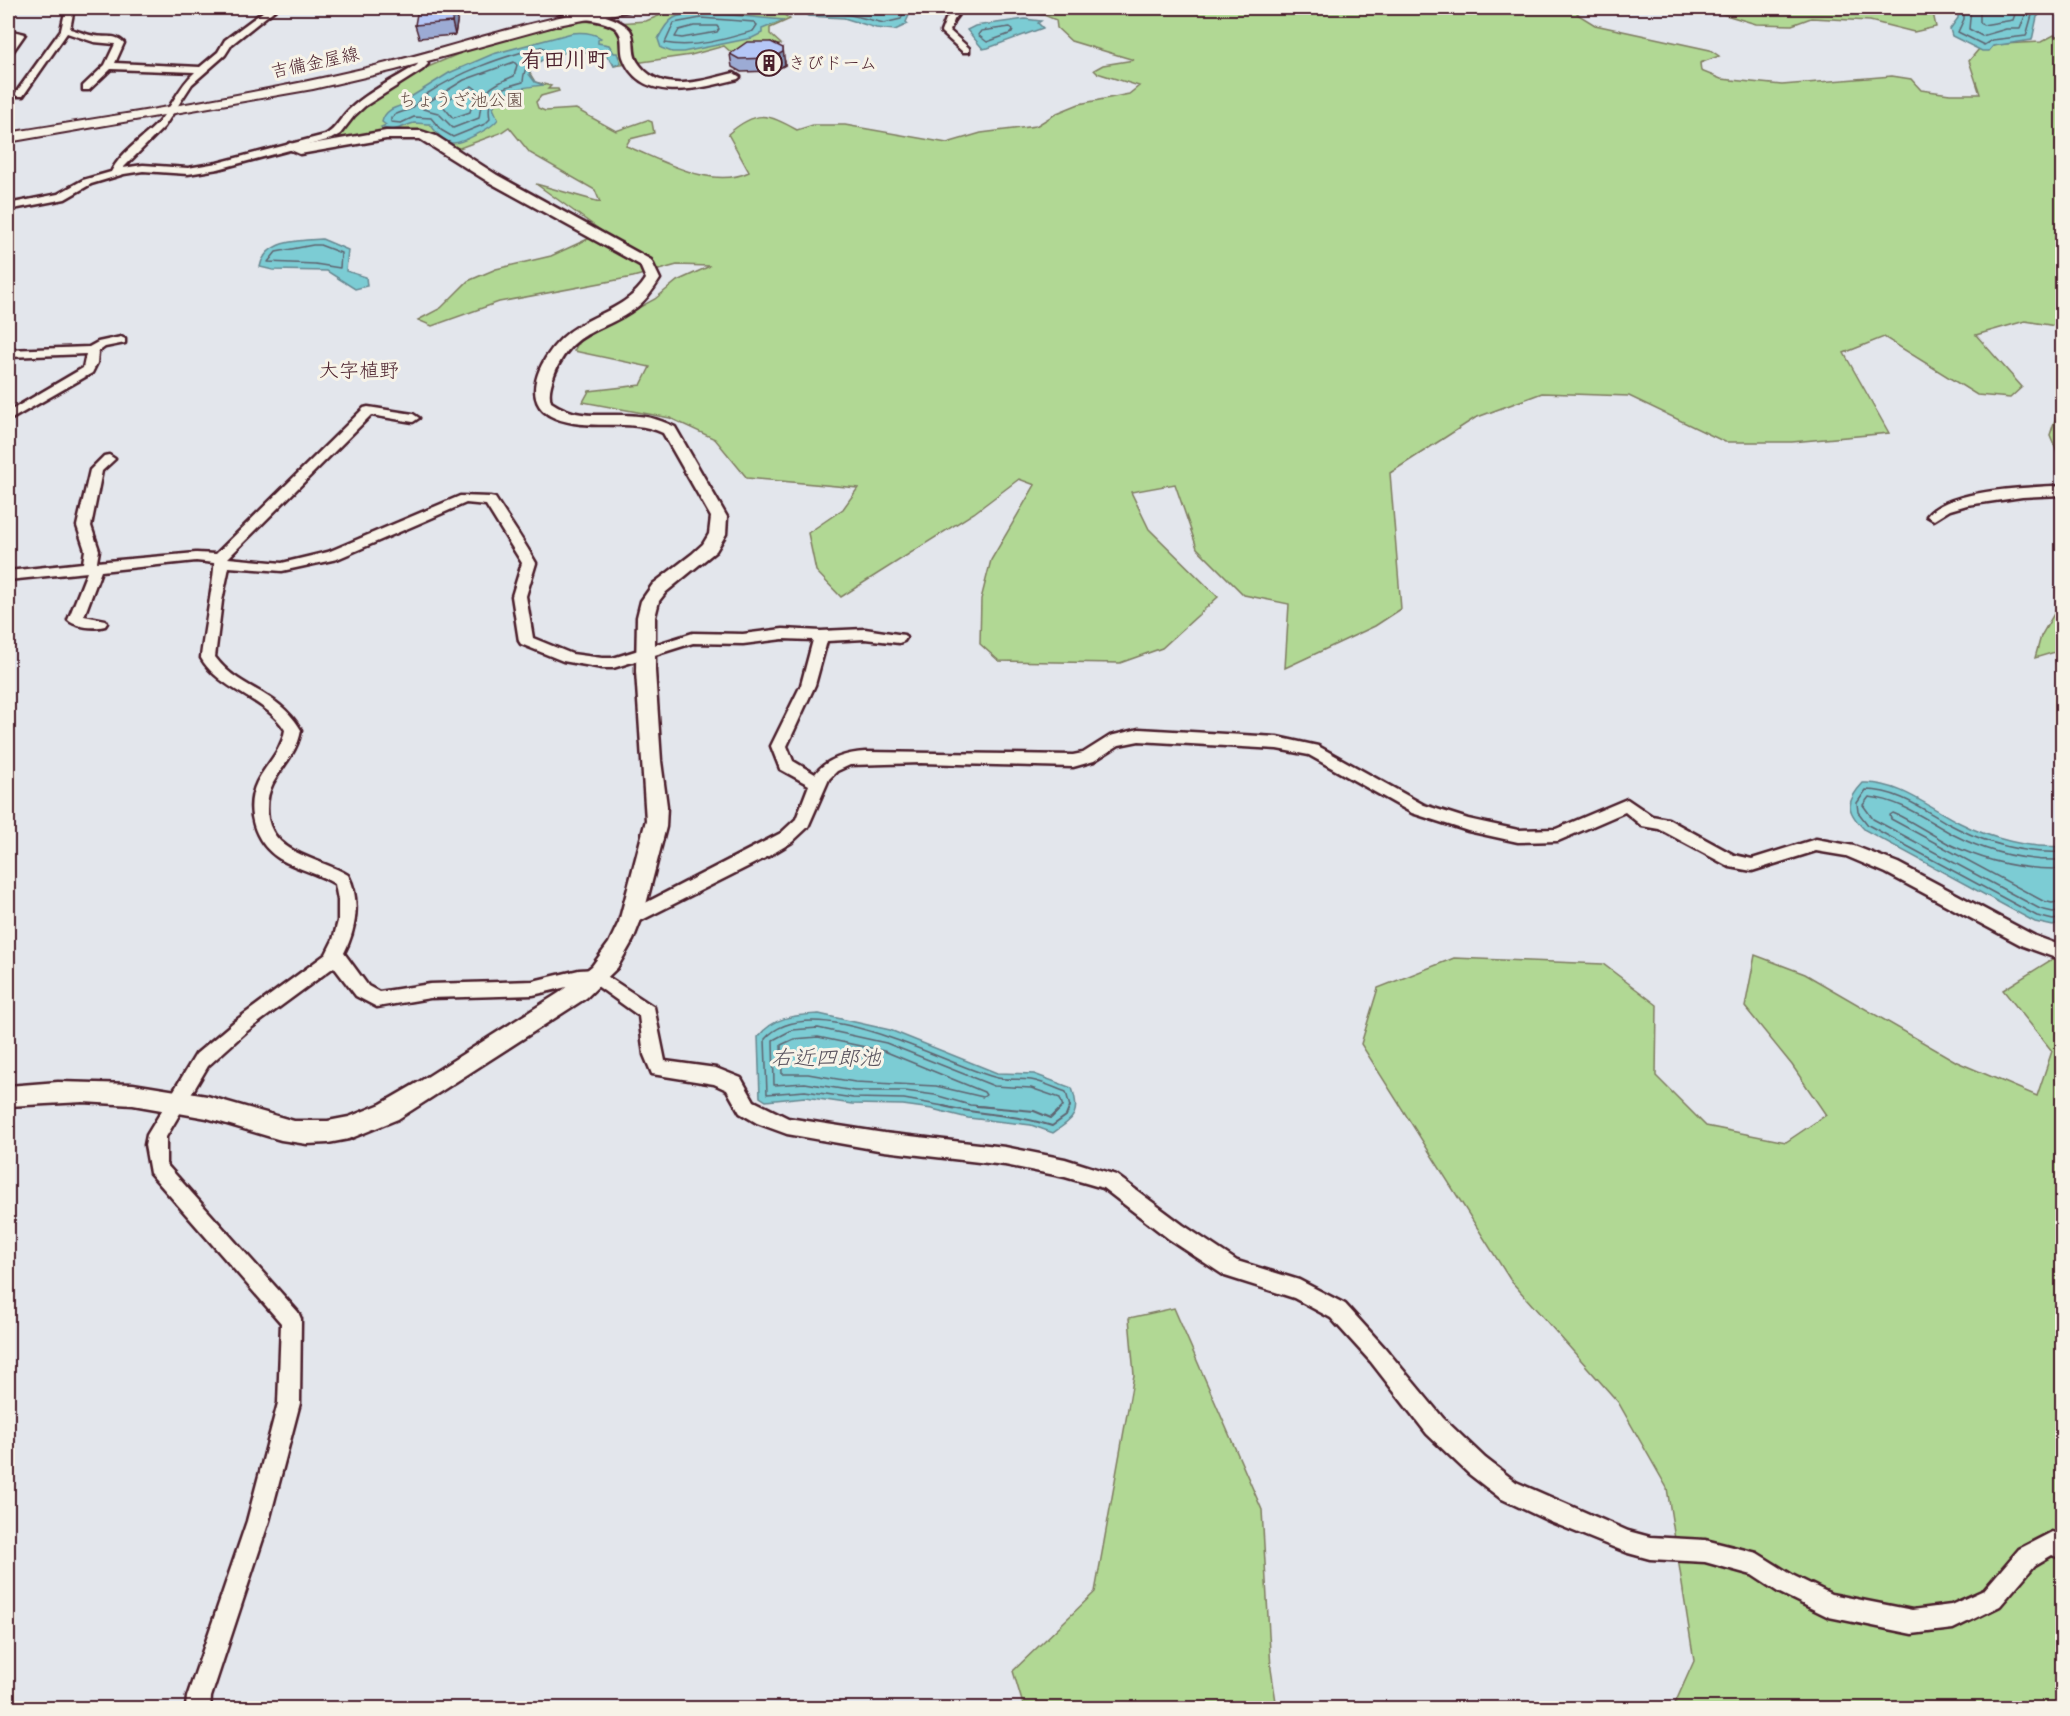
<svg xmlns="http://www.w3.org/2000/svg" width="2070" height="1716" font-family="'Balsamiq Sans','Klee One',sans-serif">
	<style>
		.green { fill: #b1d894; stroke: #7e7c60; stroke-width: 1.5 }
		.water { fill: #7bccd4; stroke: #678790; stroke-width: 1.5 }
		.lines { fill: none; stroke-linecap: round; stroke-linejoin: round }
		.shore-far1 { stroke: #5e646f; stroke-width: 1.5 }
		.shore { stroke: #5e646f; stroke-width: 2 }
		.minor-casing { stroke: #4a1f2b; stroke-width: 5 }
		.tertiary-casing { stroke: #4a1f2b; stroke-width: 5 }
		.primary-casing { stroke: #4a1f2b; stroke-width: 4 }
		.minor { fill: #f7f3e8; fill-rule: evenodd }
		.tertiary { fill: #f7f3e8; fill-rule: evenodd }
		.primary { fill: #f7f3e8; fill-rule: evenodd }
		.wall { fill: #9cabd4; stroke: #4a1f2b; stroke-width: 1.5 }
		.shaded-wall { fill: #7f8bad; stroke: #4a1f2b; stroke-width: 1.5 }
		.building { fill: #b5c7f7; stroke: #4a1f2b; stroke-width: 1.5 }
		.labels { text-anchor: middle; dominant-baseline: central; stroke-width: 6; stroke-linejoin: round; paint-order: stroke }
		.far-street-label { font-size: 18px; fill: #4a1f2b; stroke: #f7f3e8 }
		.far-poi-label { font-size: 18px; fill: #4a1f2b; stroke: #f7f3e8; text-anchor: start }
		.far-park-label { font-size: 18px; fill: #644d45; stroke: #f7f3e8 }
		.far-quarter-label { font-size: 20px; fill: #4a1f2b; stroke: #f7f3e8 }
		.far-district-label { font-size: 22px; font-weight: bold; fill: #4a1f2b; stroke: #f7f3e8 }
		.water-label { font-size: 22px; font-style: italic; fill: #59535e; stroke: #f7f3e8 }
	</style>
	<rect width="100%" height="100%" fill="#e3e6ec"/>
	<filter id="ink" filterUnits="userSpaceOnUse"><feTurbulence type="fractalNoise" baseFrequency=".0167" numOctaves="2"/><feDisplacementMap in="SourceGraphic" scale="12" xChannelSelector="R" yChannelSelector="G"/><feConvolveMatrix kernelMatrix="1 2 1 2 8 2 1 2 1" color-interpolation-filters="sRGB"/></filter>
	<g filter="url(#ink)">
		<g class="green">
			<path d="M678,8h49l56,6 7,5 -20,9v6l11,10 -47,11 -10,-9 -33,9 -77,11 -4,-8c-22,-9 -68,-12 -81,14l6,10 16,4 -3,3h10l1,2 -18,5 -5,6 2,6 7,3 31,-2 40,22 31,-11 5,2 2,11 -24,6 -4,7c36,14 85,44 123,26l-21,-38c28,-24 39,-21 69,-4l16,-5h32l102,18 34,-10 55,-7 21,-13 22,-9 50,-10 10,-8 -42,-13 -3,-3 9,-5 31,-5 -63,-19 -14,-13 -1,-8 -12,-5 -28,-3 -3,-2 4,-2h111l10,2 16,-2h430l-7,6 18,11 115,25 9,6 -19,7 1,8 20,8 61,6 110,-9 19,3 10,11 29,4h30l-11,-33 10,-12 24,-5 38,-2 13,-7 8,3v289l-37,-6 -49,14 46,52 -12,11 -33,-3 -93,-58 -40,16 45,80 -97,9h-67l-96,-46 -87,-3 -67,25 -85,55 11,136 -26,17 -90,42 4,-64 -45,-9 -47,-47 -22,-64 -44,8 18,37 69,68 -56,51 -42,15 -121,-2 -19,-17 1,-45 10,-39 44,-75 -16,-6 -45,34 -133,84 -25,-26 -8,-38 35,-24 15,-21 -111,-10 -32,-39 -45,-21 -87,-16 6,-11 52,-6 9,-18 -76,-16 6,-11 75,-41 22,-18 33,-15 -33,-1 -44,12 -134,25 -67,24 -14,-6 23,-12 27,-27 28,-12 55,-13 52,-24 -67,-48 64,18 -5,-12 -65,-37 -21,-26 -9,6 -43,16c-14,-8 -28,-17 -43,-18 -31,-3 -72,10 -103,15l-1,-3 21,-5 32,-32 58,-36 42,-18 52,-16 64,-14 14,-1 10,3 43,-3z"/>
			<path d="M1702,8h230l4,19 -22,5 -44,-11 -59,-3 -19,7 -36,-1z"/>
			<path d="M2062,398v66l-12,-29z"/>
			<path d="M2062,600v50l-27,8 6,-22z"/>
			<path d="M2062,953v755h-389l21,-47 -27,-173 -49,-86 -107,-121 -150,-237 17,-56 76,-30 149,6 54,41 -1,71 50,50 80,16 40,-27 -34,-50 -47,-58 10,-52 50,19 152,88 80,34 15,-45 -49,-61z"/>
			<path d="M1174,1308l88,202 9,159 6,39h-253l-11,-37 82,-79 39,-217 -5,-57z"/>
		</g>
		<g class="water">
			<path d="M820,8h98l-6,1 -6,13 2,2 -13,6 -19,-2 -32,-10 -36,-2 -2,-2z"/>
			<path d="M1958,8h84l3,2 -8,7 -5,23 -39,6 -4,5h-7l-30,-15 -2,-7 8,-11z"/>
			<path d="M700,12l84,8 -22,9v4l-10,5 -69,14h-11l-11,-4 -3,-9c11,-23 17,-24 42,-27z"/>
			<path d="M1025,19l16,2 -3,2 5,5 -55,20 -5,1 -16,-19 8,-4z"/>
			<path d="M572,33c10,-1 20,-1 29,5l-3,2v3l11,2 5,8h3l4,10 -7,3c-7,-24 -79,-16 -85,8l6,8 9,3c-18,2 -45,4 -51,23l5,11c-4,8 -37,25 -46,24 -10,-2 -17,-12 -22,-19 -5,0 -11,-1 -16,-1 -12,3 -20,11 -33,4l5,-2 -4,-3c3,-14 16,-15 27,-19v-5l40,-25 44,-19z"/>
			<path d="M322,239l26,11 -2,21 20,6 1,9 -12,3 -28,-18 -54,-1 -13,-3c5,-27 39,-27 62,-28z"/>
			<path d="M1863,783c35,-2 67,25 97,40 29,15 70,26 102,23v77l-9,3 -18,-4 -170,-92c-18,-18 -21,-27 -2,-47z"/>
			<path d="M819,1014l71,16 107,43 37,1 38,14c9,26 2,30 -19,45l-22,-8 -63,-7 -36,-9 -29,-4 -51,-1 -47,-7 -39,4 -6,-4 -2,-60c15,-20 37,-22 61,-23z"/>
		</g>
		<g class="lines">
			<g class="shore-far1">
				<path d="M821,8l63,15 17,-4 5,-11"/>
				<path d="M1964,8v11l-6,13 26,13 8,-5 34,-4 6,-21 7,-7"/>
				<path d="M1971,8l-2,21 13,7 24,-7h14l8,-21"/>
				<path d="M1980,8v14l3,3 30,-5 4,-12"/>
				<path d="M701,18l53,4 3,3 -4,6c-27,8 -60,18 -88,12l9,-20z"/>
				<path d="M694,26h23l2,3 -2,3 -35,6 -7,-1 4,-7z"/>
				<path d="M1010,27l3,2 -1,4 -25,9 -9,-7 3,-4z"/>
				<path d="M541,47l3,1v4c-14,7 -20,14 -21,30 -22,6 -38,10 -33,37l-5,5 -32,13 -12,-7 -10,-12 -17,-1 -13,6 -10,-1v-4c7,-7 13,-5 21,-10 5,-3 7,-10 13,-13 37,-24 73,-37 116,-48z"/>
				<path d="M514,62l3,3 -3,11c-25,10 -32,15 -35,42l-26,10 -15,-15 -15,-4 2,-5 39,-24z"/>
				<path d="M472,86l4,3 -6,23 -17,6 -10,-12v-4z"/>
				<path d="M313,245h7l21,8 -1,15 -25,-4 -47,-2 8,-10z"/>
				<path d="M2062,852c-41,2 -80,-10 -115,-29 -26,-15 -50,-33 -81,-33l-9,13 1,9 10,13 169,91 16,4 9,-2"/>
				<path d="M2062,860c-38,1 -75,-8 -108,-25 -28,-15 -53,-35 -85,-38l-6,8 10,14 167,90 13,3 9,-2"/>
				<path d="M2062,869c-39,1 -78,-8 -113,-25 -16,-9 -32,-19 -49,-28l-7,-3 -3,2 1,4 152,82 9,2 10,-2"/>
				<path d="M818,1037l66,14 100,41 2,3 -3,2 -47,-11 -81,-4 -47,-8h-26l-1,-29 13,-6z"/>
				<path d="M949,1107l-45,-8 -51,-1 -48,-7 -38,3 -2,-55c45,-52 176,24 229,38 12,4 25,1 37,3 12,2 24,8 35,12l4,15"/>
				<path d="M992,1107l-22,-2 -35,-10 -30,-4h-51l-49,-8 -31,2 -1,-45 19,-10 26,-2 68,15 108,43 37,2 29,10 3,9"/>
			</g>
			<g class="shore">
				<path d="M943,1106c36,9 74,8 109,20l14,-10 4,-10"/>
				<path d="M976,1106l58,5 17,7 12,-12"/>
			</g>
			<g class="minor-casing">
				<g id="minor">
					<path d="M8,8h8l-5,9 -3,1z"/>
					<path d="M66,8h8l-4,21c8,2 17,6 25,7 11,2 21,-2 29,7l-9,20 85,4 18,-15 7,-12 43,-32h9l-45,36 -7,11 -33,29 -28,43 -41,41 20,-3 45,3 29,-5 108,-28c12,-6 16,-19 26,-27 19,-17 43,-29 65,-42l2,-2v-7h6l4,7 -6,6 -57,36 -11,10 -14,18 -9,5 -113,30 -30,5 -45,-3 -19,3 -33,10 -26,15 -57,11v-6l50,-10 25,-14 28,-8c10,-20 30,-32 45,-47 15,-16 22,-38 39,-53l-84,-3 -22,21h-6v-4l22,-21 10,-21 -21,-2 -27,-9 -44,63h-6l-2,-2 46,-64z"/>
					<path d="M955,8h8l-9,12 -4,11 19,17v4h-6l-22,-20 5,-13z"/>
					<path d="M8,30l17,4 -14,20 -3,1v-9l7,-10h-7z"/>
					<path d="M121,337l4,2v4l-20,4 -7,5 -1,11 -5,10 -84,48v-9l75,-44 3,-14 -78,3v-7l81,-3 9,-5z"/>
					<path d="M368,407l45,7 6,4 -6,4 -42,-7 -143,143 54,5 46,-11 132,-56 30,1 5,1c14,22 28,42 41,65l-10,33 7,42 39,16 30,4h11l80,-25 50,1 40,-5 38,2 44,-2 39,6 2,3 -2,3 -5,2 -34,-4 -38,2 -12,44 -28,61 6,15 22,13c11,-15 32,-21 50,-22l208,3 10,-2 27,-17 29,-7 138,8 41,9 106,59 44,14 50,11 38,-1 71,-30 25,17 16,3 66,36 18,4 64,-20 38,7 44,17 137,73 19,7h8v14h-9l-30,-11 -137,-73 -40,-17 -30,-5 -64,20 -22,-4 -71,-38 -17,-3 -17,-14 -67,29 -40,1 -50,-11 -56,-18 -103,-58 -32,-6 -138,-8 -20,4 -25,16 -21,6 -152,-4 -71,2 -13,6 -8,8 -21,48 -16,15 -25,15 -135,68 -6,-2 -3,-5 3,-5 155,-80 15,-14 13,-34 -29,-16 -9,-23 30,-61 12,-45 -30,-1 -40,5 -50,-1 -80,25h-11l-39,-7 -42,-17 -2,-3 -7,-45 10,-33 -36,-58 -20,-2 -129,56 -55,12 -53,-4 -7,34 -7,56c25,34 62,32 86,73 -3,21 -18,35 -28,53 -6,12 -7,23 -5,36 8,37 53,39 80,56 13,25 8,55 -4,78l24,33 11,6 51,-8 103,-3 46,-11 17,-1 58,38 11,54 51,7 25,10 13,23 34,17 96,15 121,14 60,12 51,16 67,50 54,36 62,19 46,24 40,44 58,70 42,40 31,24 112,49 22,6 55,3 52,13 37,23 37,18 81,16 39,-5 33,-15 35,-41 33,-17 10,4v23l-10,-4 -17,10 -35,41 -47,23 -41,5 -83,-17 -51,-25 -26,-17 -47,-13 -55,-3 -22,-6 -77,-31 -51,-24 -31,-24 -42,-40 -56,-72 -40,-44 -37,-20 -69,-22 -56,-37 -66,-51 -38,-11 -60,-12 -121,-14 -97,-17 -30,-11 -17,-10 -13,-23 -13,-6 -62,-10 -8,-19 -5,-39 -46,-33 -14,1 -46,11 -103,3 -53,9 -21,-11 -22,-29 -87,64 -39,35 -42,71v27l132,148 3,7 -1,84 -31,118 -58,176 -1,11h-24l1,-11 60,-176 31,-118 3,-80 -131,-150 -5,-28 2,-10 49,-81 39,-33 91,-67 7,-14 5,-19v-21l-3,-16c-17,-11 -38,-15 -55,-25 -26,-16 -36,-50 -23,-77 9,-18 25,-31 28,-52 -20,-33 -64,-38 -84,-72 1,-14 15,-89 13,-95l-18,-2 -95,10 -17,45 21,4 2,3 -2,3c-10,3 -30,1 -37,-6l19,-48 -79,8v-9l75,-8 2,-13 -8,-24 13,-56 14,-14 5,-1 6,4 -13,12 -11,55 8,24 -2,12 99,-9 20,1 148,-146z"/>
					<path d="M2053,486l9,1v8l-40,2 -55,8 -17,5 -16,10 -7,-4c20,-26 95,-28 126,-30z"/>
				</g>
			</g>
			<g class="tertiary-casing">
				<g id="tertiary">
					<path d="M553,8c17,-2 66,7 77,22 6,10 1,22 7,31 22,35 64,20 97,12l6,4 -2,2c-36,9 -98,27 -115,-22 -3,-12 2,-22 -9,-30 -18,-11 -45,-5 -61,-19z"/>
					<path d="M386,131h35l15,5 61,39 154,85 9,19c-7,11 -13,20 -23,28 -35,27 -64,20 -83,68 -3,9 -6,18 -3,27 30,20 54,10 87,14 13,1 25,5 37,11l52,90 -1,17 -10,17 -50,41 -7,9 -4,16v54l6,90 6,45 -1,21 -22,85 -11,28 -16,28 -31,30 -188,121 -49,20 -21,4 -21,1 -26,-4 -74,-22 -74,-13 -50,-3 -75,4v-20l50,-4 75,2 74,12 87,25h34l21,-4 32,-13 38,-22 140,-89 33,-27 17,-23 10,-21 27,-102 -10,-149 1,-54 4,-16 12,-17 39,-30 11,-10 6,-10 2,-17 -48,-84c-35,-16 -73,-1 -108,-15 -37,-15 -15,-59 6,-79 27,-26 63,-26 85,-60l-6,-14 -153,-84 -67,-42h-34l-86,15 -16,-7 6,-4 10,3z"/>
				</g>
			</g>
			<g class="primary-casing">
				<path id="primary" d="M605,8h27l-2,3 -72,14 -163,45 -82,19 -305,53v-9c117,-19 234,-36 350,-63 83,-19 163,-48 247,-62z"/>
			</g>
			<use href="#minor" class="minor"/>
			<use href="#tertiary" class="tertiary"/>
			<use href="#primary" class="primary"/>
		</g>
		<g class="wall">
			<path d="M459,10l-4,25 -36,3 -4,-13z"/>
			<path d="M771,42l14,19v4l-11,6 -33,1 -9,-5 -2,-13z"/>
		</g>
		<g class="shaded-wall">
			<path d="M454,8h4l1,2 -4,25 -3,-13z"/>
			<path d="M783,48l2,17 -11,6 -2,-13z"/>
		</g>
		<g class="building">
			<path d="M418,8h36l-2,14 -37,3z"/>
			<path d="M747,42h24l12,6v4l-11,6 -33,1 -9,-5z"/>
		</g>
	</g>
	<defs>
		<g id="building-ring" transform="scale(1.35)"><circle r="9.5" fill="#f7f3e8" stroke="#4a1f2b" stroke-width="1.5"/><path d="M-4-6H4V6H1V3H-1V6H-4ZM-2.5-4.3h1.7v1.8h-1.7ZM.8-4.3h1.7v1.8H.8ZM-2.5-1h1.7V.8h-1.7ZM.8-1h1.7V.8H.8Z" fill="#4a1f2b"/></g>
	</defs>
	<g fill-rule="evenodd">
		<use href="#building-ring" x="769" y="63"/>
	</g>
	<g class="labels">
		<g class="far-street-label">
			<text transform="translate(315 63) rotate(-12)">吉備金屋線</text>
		</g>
		<g class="far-poi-label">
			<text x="788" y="63">きびドーム</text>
		</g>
		<g class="far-park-label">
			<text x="461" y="100">ちょうざ池公園</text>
		</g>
		<g class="far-quarter-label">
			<text x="359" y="371">大字植野</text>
		</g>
		<g class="far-district-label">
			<text x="565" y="60">有田川町</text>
		</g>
		<g class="water-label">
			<text x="826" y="1058">右近四郎池</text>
		</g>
	</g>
	<rect width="2070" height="1716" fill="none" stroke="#f7f3e8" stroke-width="30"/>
	<rect x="15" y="15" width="2040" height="1686" fill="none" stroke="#4a1f2b" stroke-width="2" filter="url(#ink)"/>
</svg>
